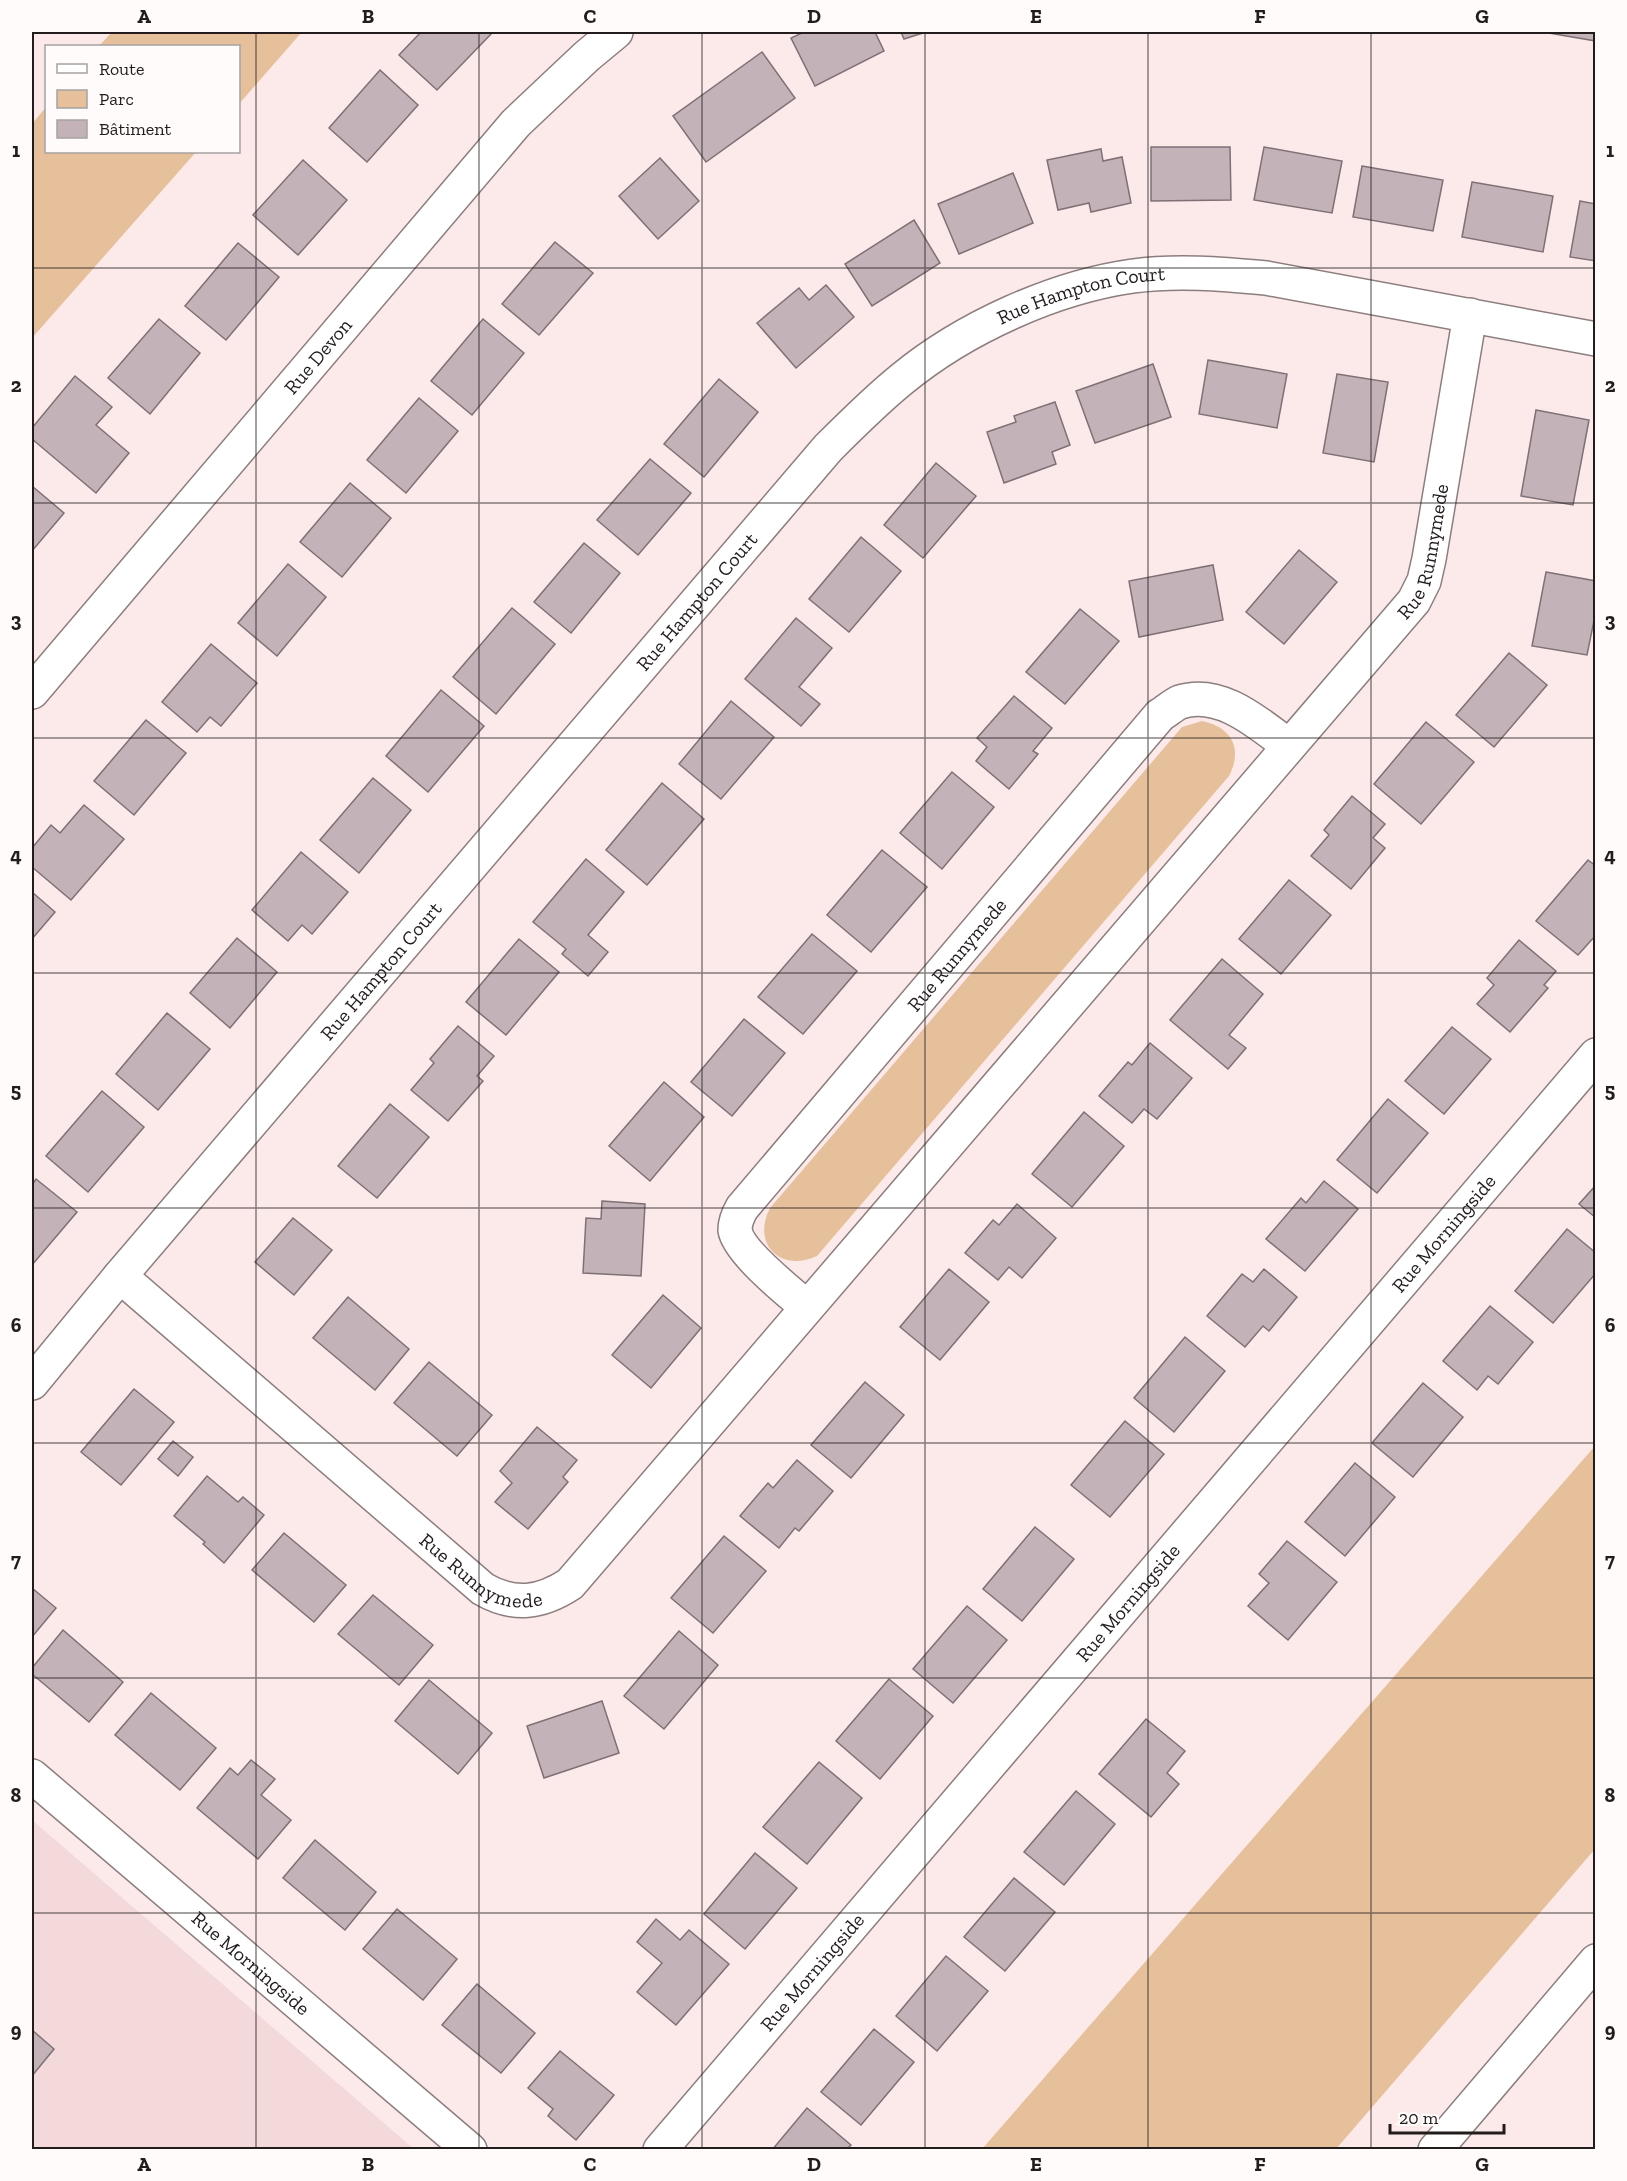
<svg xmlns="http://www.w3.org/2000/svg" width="1627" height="2181" font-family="'Zilla Slab',serif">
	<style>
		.built { fill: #f3d9d9 }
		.green { fill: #e6c09b }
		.building { fill: #c3b3b9; stroke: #7e7075; stroke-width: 1.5 }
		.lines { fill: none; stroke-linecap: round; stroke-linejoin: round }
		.minor-casing { stroke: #8d7e7e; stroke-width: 36 }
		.minor { stroke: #fff; stroke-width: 33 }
		.grid { fill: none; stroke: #221c1c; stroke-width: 1.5; stroke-opacity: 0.55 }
		.labels { text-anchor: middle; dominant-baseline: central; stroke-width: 5; stroke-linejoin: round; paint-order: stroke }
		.street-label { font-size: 20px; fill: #221c1c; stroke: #fffbfb }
		.neatline { fill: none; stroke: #221c1c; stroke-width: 2 }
		.grid-label { font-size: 20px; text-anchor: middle; font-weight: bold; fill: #221c1c }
	</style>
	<rect width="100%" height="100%" fill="#fceaea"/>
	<path class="built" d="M32,1820l382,329h-382z"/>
	<g class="green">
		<path d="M112,32h190l-63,72 -1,-58h-139z"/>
		<path d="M46,107v45h150l-164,186v-214z"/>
		<path d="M1202,721c30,6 41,28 27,55l-412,480c-36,17 -66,-12 -47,-48l412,-481z"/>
		<path d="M1595,1446v403l-259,300h-354z"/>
	</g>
	<g class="building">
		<path d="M421,32h72l-56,58 -38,-35z"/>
		<path d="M804,32h71l9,19 -69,35 -24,-48z"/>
		<path d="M901,32h25l-22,7z"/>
		<path d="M1543,32h53v9z"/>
		<path d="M762,52l33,46 -89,64 -33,-46z"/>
		<path d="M380,70l38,35 -51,57 -38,-34z"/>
		<path d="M1151,147h79l1,53 -80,1z"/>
		<path d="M1264,147l78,14 -10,52 -78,-13z"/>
		<path d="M1101,149l2,12 19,-4 9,46 -40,9 -2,-9 -31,7 -11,-50z"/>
		<path d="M660,158l39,43 -41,38 -39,-43z"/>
		<path d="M303,160l44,40 -49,55 -45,-40z"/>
		<path d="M1362,166l81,14 -10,51 -80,-14z"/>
		<path d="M1013,173l20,50 -74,31 -21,-50z"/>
		<path d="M1472,182l81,14 -10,56 -81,-15z"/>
		<path d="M1580,201l16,3v57l-26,-4z"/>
		<path d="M914,220l26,43 -68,43 -27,-42z"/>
		<path d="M555,242l38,31 -54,62 -37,-31z"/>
		<path d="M238,243l41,34 -53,63 -41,-34z"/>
		<path d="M826,285l28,32 -58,51 -39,-45 42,-35 10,12z"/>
		<path d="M159,319l41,34 -50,61 -42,-36z"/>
		<path d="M483,319l41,34 -52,62 -41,-34z"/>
		<path d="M1208,360l79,14 -10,54 -78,-14z"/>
		<path d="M1153,364l18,53 -76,26 -19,-52z"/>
		<path d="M1337,374l51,8 -14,80 -51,-9z"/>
		<path d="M75,376l37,31 -16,18 33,28 -33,40 -64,-54v-11z"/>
		<path d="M719,379l39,33 -54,65 -40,-33z"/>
		<path d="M419,398l39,33 -52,62 -39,-33z"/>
		<path d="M1055,402l15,43 -18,7 4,12 -52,19 -17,-51 29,-10 -2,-6z"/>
		<path d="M1536,410l53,10 -16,85 -52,-9z"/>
		<path d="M650,459l41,34 -53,62 -41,-35z"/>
		<path d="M936,463l40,33 -53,62 -39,-33z"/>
		<path d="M350,483l41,35 -49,59 -42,-35z"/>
		<path d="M32,486l32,27 -32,38z"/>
		<path d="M861,537l40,34 -52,61 -40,-33z"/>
		<path d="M584,543l36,30 -49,60 -37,-31z"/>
		<path d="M1299,550l38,32 -53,62 -38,-32z"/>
		<path d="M288,564l38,33 -49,59 -39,-33z"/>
		<path d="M1213,565l10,55 -84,17 -10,-56z"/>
		<path d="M1546,572l50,9v30l-9,44 -55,-9z"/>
		<path d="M512,608l43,36 -59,70 -43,-37z"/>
		<path d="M1080,609l39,32 -54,63 -39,-32z"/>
		<path d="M796,618l36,30 -33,39 21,17 -19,22 -56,-47z"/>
		<path d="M211,644l46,39 -36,43 -11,-9 -13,15 -35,-30z"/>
		<path d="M1509,653l38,32 -53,62 -38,-32z"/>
		<path d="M441,690l43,36 -56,66 -42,-36z"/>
		<path d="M1014,696l38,32 -19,23 5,3 -29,35 -33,-28 11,-14 -10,-9z"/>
		<path d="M731,701l43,36 -53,62 -42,-35z"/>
		<path d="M146,720l40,33 -52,62 -40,-34z"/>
		<path d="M1426,722l48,40 -53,62 -47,-40z"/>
		<path d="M952,772l42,35 -52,62 -42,-36z"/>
		<path d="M373,778l38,32 -52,63 -39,-33z"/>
		<path d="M662,783l42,36 -57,66 -41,-35z"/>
		<path d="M1352,796l33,28 -12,14 12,10 -34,41 -40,-33 18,-21 -5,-5z"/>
		<path d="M84,805l40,34 -53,61 -39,-33v-19l19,-23 9,8z"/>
		<path d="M882,850l45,37 -56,65 -44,-37z"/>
		<path d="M301,852l47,40 -36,42 -10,-9 -14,16 -36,-31z"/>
		<path d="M586,859l38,33 -36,43 20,17 -20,24 -26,-22 4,-5 -33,-27z"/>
		<path d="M1588,860l8,6v69l-18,20 -42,-34z"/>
		<path d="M1289,880l42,35 -50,59 -42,-35z"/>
		<path d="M32,892l23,20 -23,27z"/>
		<path d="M812,934l45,37 -54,63 -45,-37z"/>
		<path d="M237,938l40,34 -47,56 -40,-35z"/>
		<path d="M519,939l40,33 -53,63 -40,-33z"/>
		<path d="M1519,940l37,31 -12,14 4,3 -38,44 -33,-28 17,-19 -7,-7z"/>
		<path d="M1222,959l41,35 -34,41 17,13 -18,21 -58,-49z"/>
		<path d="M167,1013l43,36 -52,61 -42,-36z"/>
		<path d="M744,1019l41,34 -53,63 -41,-34z"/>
		<path d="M458,1026l36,30 -17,20 6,5 -35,40 -37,-31 23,-27 -4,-4z"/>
		<path d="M1452,1027l39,32 -47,55 -39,-33z"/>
		<path d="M1150,1043l42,35 -35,41 -13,-10 -12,14 -33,-27 29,-34 4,3z"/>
		<path d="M664,1082l40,35 -54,64 -41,-35z"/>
		<path d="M102,1091l42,36 -56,65 -42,-36z"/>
		<path d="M1388,1099l40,34 -51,60 -40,-33z"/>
		<path d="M390,1104l39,33 -52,61 -39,-32z"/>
		<path d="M1084,1112l40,34 -52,61 -40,-33z"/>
		<path d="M36,1179l41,33 -45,53v-80z"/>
		<path d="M1324,1181l34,28 -53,62 -39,-32 35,-41 5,5z"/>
		<path d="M1596,1185v33l-17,-14z"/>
		<path d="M602,1201l43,3 -4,72 -58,-3 3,-55 15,1z"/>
		<path d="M1017,1204l39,34 -34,40 -13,-11 -11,13 -33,-27 28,-33 6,5z"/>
		<path d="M293,1218l39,32 -38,45 -39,-33z"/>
		<path d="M1567,1229l29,24v20l-43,50 -38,-32z"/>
		<path d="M949,1269l40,33 -49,58 -40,-33z"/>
		<path d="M1264,1269l33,28 -28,34 -6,-5 -18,21 -38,-31 35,-42 11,8z"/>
		<path d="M663,1295l38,33 -50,60 -39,-33z"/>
		<path d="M348,1297l61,52 -34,41 -62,-52z"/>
		<path d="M1490,1306l43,36 -35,42 -10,-8 -11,14 -34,-29z"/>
		<path d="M1185,1337l40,34 -51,61 -40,-34z"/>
		<path d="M429,1362l63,53 -35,41 -63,-53z"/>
		<path d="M865,1382l39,33 -53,63 -40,-33z"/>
		<path d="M1423,1383l40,34 -50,60 -41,-34z"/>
		<path d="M134,1389l40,33 -53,63 -40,-33z"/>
		<path d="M1125,1421l39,33 -54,63 -39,-32z"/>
		<path d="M537,1427l40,33 -14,17 5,5 -40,47 -33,-27 17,-19 -12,-12z"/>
		<path d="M173,1441l20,16 -15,19 -20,-17z"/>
		<path d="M797,1460l36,31 -34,40 -4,-3 -16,20 -39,-32 28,-33 5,5z"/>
		<path d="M1355,1463l40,34 -50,59 -40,-34z"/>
		<path d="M207,1476l31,26 5,-5 21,18 -40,48 -21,-19 2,-2 -31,-26z"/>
		<path d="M1035,1527l39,32 -52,62 -39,-32z"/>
		<path d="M284,1533l62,52 -32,37 -62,-52z"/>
		<path d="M724,1536l42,35 -53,62 -42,-35z"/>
		<path d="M1287,1541l50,41 -49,58 -40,-34 21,-23 -10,-9z"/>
		<path d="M32,1588l24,20 -24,29z"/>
		<path d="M373,1595l60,50 -34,40 -61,-51z"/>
		<path d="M967,1606l40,34 -54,63 -40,-34z"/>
		<path d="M63,1630l60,52 -34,40 -57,-48v-6z"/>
		<path d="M679,1631l39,34 -54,64 -40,-33z"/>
		<path d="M889,1679l44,37 -53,63 -44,-38z"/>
		<path d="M429,1680l63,53 -34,41 -63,-53z"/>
		<path d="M151,1693l65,55 -36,42 -65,-55z"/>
		<path d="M602,1701l17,52 -75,25 -17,-52z"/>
		<path d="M1146,1719l39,32 -18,22 12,11 -28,33 -52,-43z"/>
		<path d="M251,1760l24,19 -14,16 30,25 -33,39 -61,-51 33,-40 8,7z"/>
		<path d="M819,1762l43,36 -55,66 -44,-37z"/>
		<path d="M1076,1791l39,33 -51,61 -40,-33z"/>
		<path d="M315,1840l61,52 -31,38 -62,-52z"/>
		<path d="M755,1853l42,35 -52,61 -41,-35z"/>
		<path d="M1014,1878l41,34 -50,59 -41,-34z"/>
		<path d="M397,1909l60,50 -34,41 -60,-51z"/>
		<path d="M656,1919l24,21 9,-10 40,34 -53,61 -39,-33 25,-29 -25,-21z"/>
		<path d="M946,1956l42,35 -51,60 -41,-35z"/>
		<path d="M477,1984l58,49 -34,40 -59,-48z"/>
		<path d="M874,2029l40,33 -53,63 -40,-33z"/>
		<path d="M32,2030l22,19 -22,27z"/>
		<path d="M560,2051l54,44 -38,45 -28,-24 5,-7 -25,-21z"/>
		<path d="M807,2108l44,37 -5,5h-74z"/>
	</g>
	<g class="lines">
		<g class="minor-casing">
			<g id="minor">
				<path id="s1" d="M32,692l484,-569 71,-67 29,-24"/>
				<path id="s2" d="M120,1276l363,313c31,18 58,14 87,-5l844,-983 10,-20 5,-22 41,-244"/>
				<path id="s3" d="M807,1307c-17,-14 -69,-56 -72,-77 0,-8 3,-15 7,-22l418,-493c7,-4 13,-10 20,-13 41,-13 79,22 109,44"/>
				<path id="s4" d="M32,1383l88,-107 708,-828c24,-24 48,-48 74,-69 62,-51 152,-92 231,-103 44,-6 89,-2 133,2l330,61"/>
				<path id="s5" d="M32,1776l438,374"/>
				<path id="s6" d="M660,2150l936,-1095"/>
				<path d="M1435,2150l161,-189"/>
			</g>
		</g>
		<use href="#minor" class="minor"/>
	</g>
	<path class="grid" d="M256,32v2118M479,32v2118M702,32v2118M925,32v2118M1148,32v2118M1371,32v2118M32,268h1564M32,503h1564M32,738h1564M32,973h1564M32,1208h1564M32,1443h1564M32,1678h1564M32,1913h1564"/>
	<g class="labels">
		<g class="street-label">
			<text stroke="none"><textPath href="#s4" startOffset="1530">Rue Hampton Court</textPath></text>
			<text stroke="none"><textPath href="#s1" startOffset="441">Rue Devon</textPath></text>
			<text stroke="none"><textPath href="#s2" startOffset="1918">Rue Runnymede</textPath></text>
			<text stroke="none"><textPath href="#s4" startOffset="1026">Rue Hampton Court</textPath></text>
			<text stroke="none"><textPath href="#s3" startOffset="462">Rue Runnymede</textPath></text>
			<text stroke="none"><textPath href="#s4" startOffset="540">Rue Hampton Court</textPath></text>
			<text stroke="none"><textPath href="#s6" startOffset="1206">Rue Morningside</textPath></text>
			<text stroke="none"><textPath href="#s2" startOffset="470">Rue Runnymede</textPath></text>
			<text stroke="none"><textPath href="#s6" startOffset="720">Rue Morningside</textPath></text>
			<text stroke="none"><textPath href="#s5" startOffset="288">Rue Morningside</textPath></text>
			<text stroke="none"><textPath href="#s6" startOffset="234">Rue Morningside</textPath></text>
		</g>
	</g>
	<rect width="1627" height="2181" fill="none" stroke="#fffbfb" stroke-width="66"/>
	<rect x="45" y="45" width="195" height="108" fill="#fffbfb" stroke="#a7a2a2" stroke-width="1.5"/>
	<rect x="57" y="64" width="30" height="9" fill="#ffffff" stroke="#a7a2a2" stroke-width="1.5"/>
	<text x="99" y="75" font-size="18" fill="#221c1c">Route</text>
	<rect x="57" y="90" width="30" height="18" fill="#e6c09b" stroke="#a7a2a2" stroke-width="1.5"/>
	<text x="99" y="105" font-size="18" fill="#221c1c">Parc</text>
	<rect x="57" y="120" width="30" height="18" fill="#c3b3b9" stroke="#a7a2a2" stroke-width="1.5"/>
	<text x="99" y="135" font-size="18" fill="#221c1c">Bâtiment</text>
	<path d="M1390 2124v9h114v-9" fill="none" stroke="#221c1c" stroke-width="3"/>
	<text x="1399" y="2124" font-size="18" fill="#221c1c" stroke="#fffbfb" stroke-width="4.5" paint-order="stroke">20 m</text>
	<rect x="33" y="33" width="1561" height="2115" class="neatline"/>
	<g class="grid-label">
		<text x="144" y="23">A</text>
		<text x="368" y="23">B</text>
		<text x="590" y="23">C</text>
		<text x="814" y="23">D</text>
		<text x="1036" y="23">E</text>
		<text x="1260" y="23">F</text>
		<text x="1482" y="23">G</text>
		<text x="16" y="157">1</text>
		<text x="1610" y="157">1</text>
		<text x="16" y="392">2</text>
		<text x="1610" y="392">2</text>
		<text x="16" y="627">3</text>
		<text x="1610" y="627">3</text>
		<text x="16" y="862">4</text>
		<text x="1610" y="862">4</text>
		<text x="16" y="1097">5</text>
		<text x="1610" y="1097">5</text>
		<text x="16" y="1332">6</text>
		<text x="1610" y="1332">6</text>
		<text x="16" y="1567">7</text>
		<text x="1610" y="1567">7</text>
		<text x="16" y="1802">8</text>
		<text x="1610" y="1802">8</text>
		<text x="16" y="2037">9</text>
		<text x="1610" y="2037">9</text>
		<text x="144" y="2171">A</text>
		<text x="368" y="2171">B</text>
		<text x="590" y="2171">C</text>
		<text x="814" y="2171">D</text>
		<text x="1036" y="2171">E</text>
		<text x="1260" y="2171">F</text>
		<text x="1482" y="2171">G</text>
	</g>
</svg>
